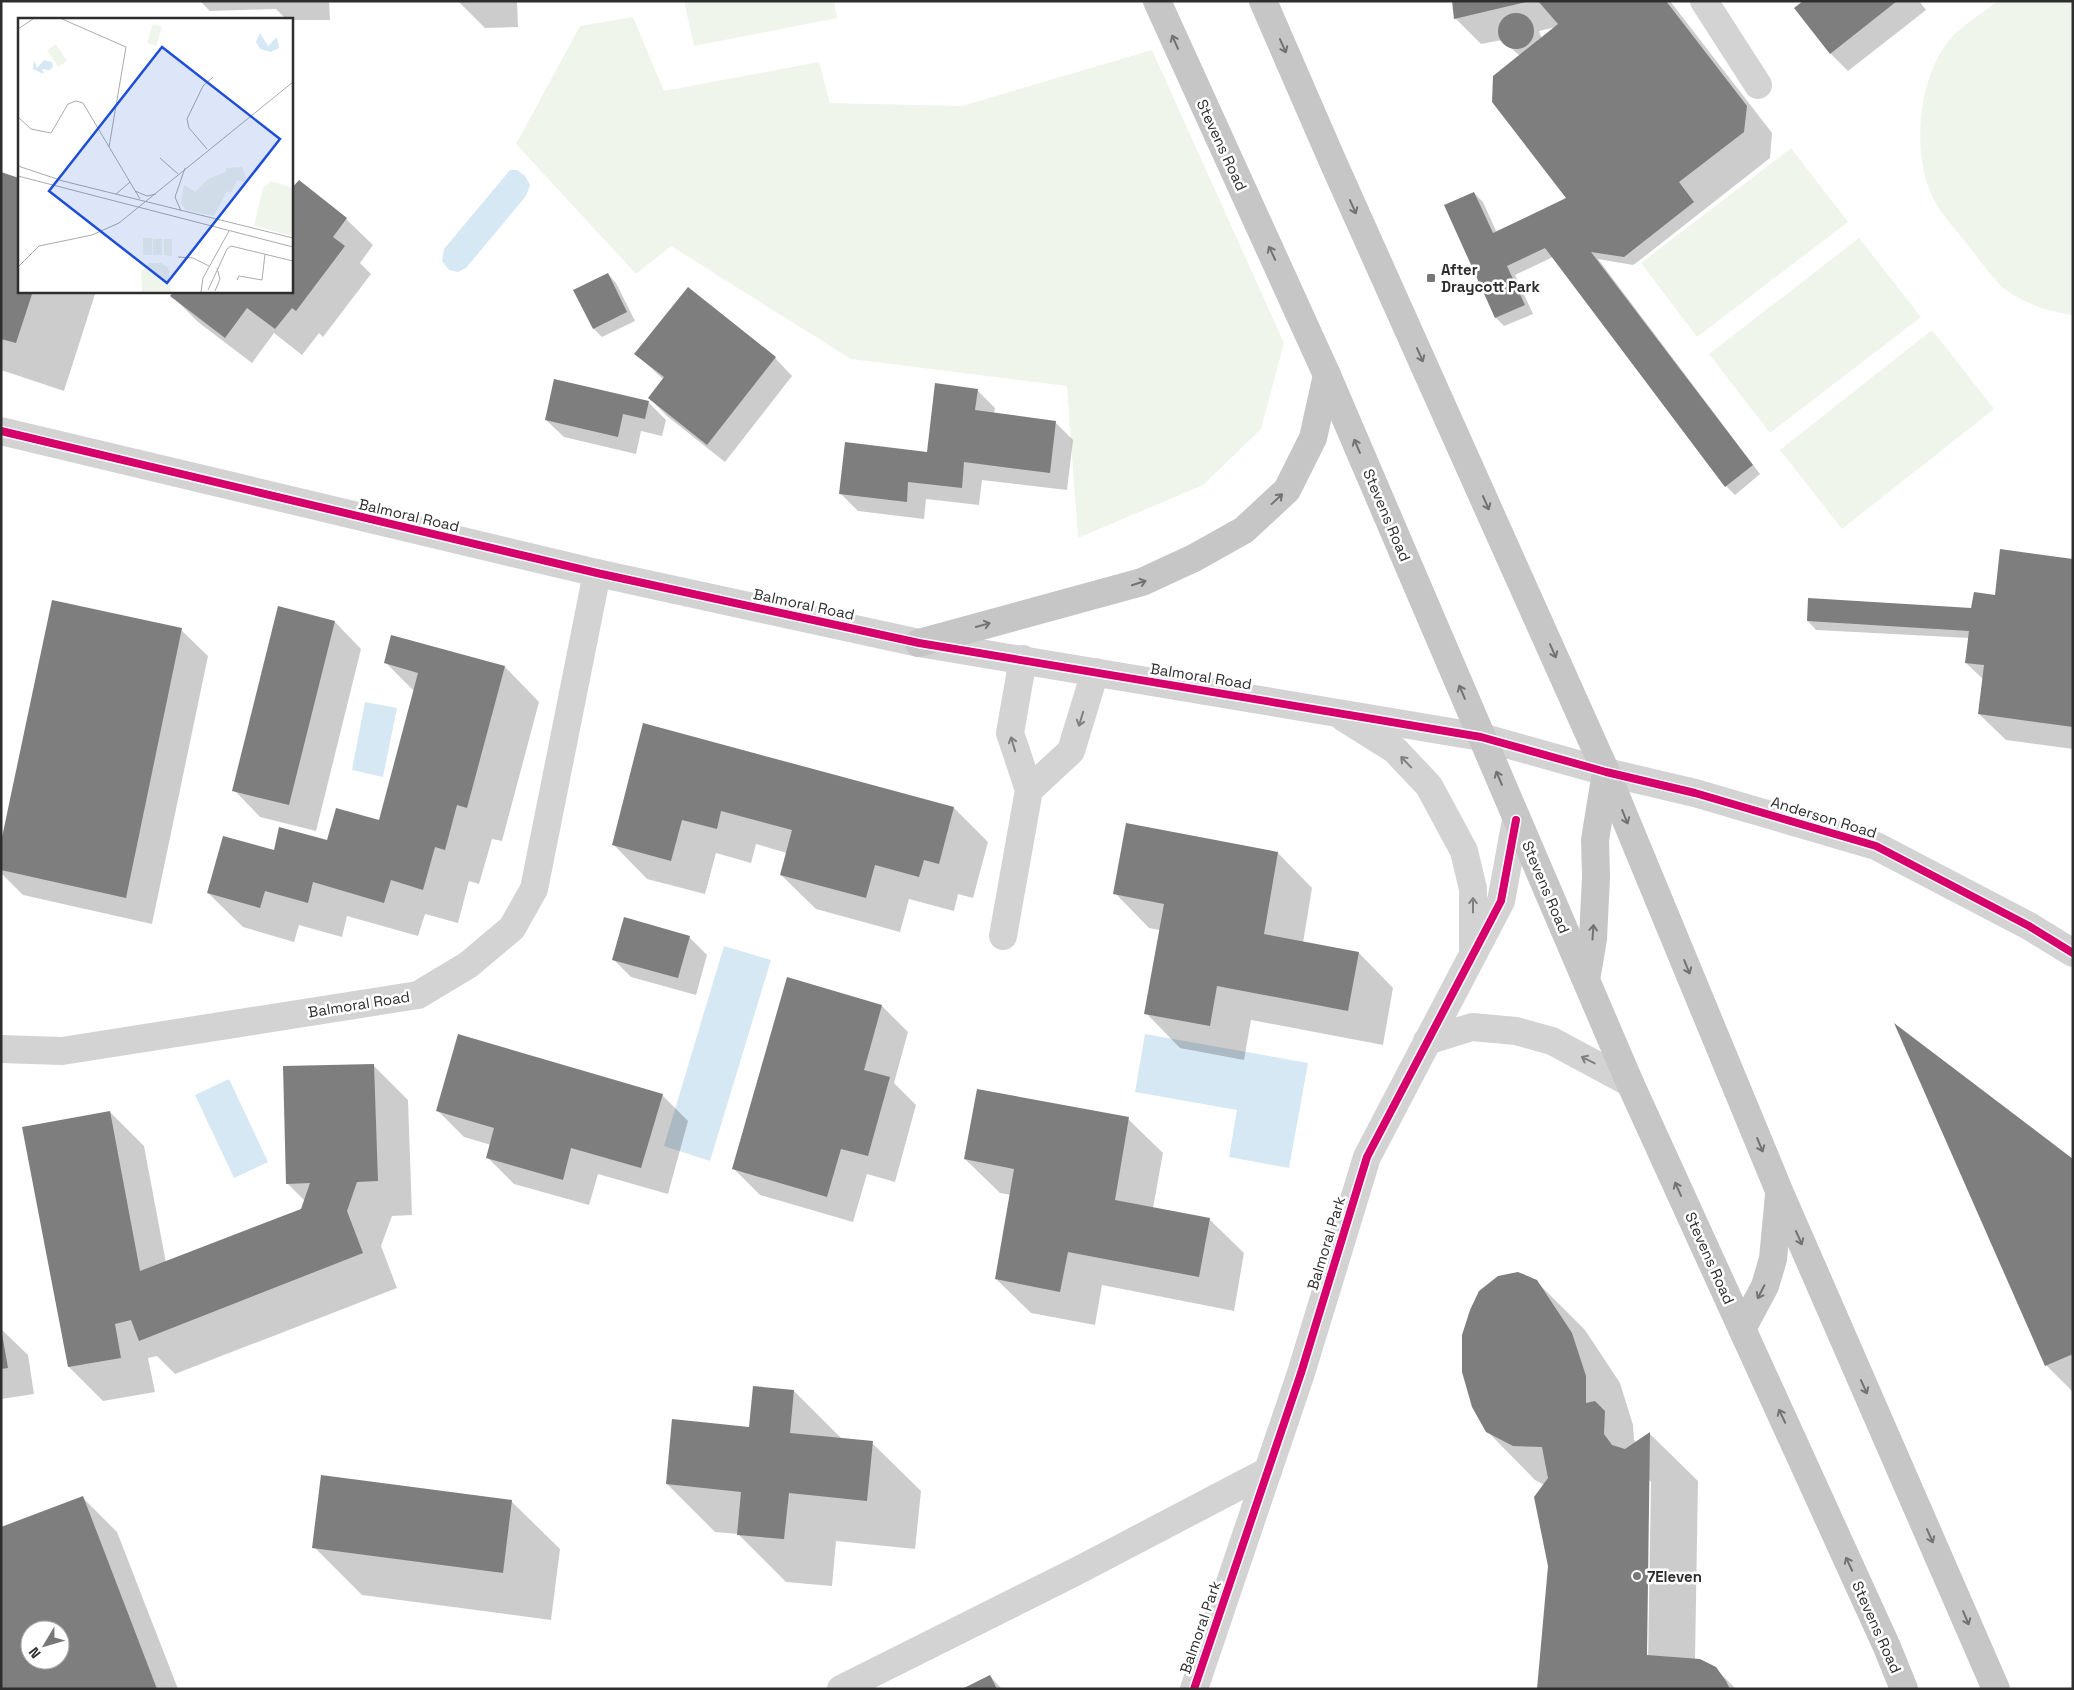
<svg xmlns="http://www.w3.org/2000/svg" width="2074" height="1690" font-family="'Space Grotesk',sans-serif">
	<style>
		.green { fill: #f0f5eb }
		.water { fill: #d6e8f4 }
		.shadow { fill: #0003; fill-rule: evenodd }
		.building { fill: #7e7e7e; fill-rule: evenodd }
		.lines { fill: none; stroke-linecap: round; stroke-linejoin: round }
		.minor { stroke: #d3d3d3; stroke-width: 28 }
		.major { stroke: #c6c6c6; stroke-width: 28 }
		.cycleway-casing { stroke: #fff; stroke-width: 11 }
		.cycleway { stroke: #d6006c; stroke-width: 8 }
		.oneway { stroke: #727272 }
		.oneway2 { stroke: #808080 }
		.poi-dot { fill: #777; stroke: #fff; stroke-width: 2 }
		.labels { text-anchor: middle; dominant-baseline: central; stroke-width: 5; stroke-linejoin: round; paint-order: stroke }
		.street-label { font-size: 15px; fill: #2e2e2e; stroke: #fff }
		.poi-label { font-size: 15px; font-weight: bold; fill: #2e2e2e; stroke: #fff; text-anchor: start }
		.inset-road { fill: none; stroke: #ababab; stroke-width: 1 }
		.view { fill: #1d4ed8; fill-opacity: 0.15; stroke: #1d4ed8; stroke-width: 2.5 }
		.inset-edge { fill: none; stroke: #2e2e2e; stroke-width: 2.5 }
	</style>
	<rect width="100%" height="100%" fill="#fff"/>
	<g class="green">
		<path d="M684,1h150l3,17 -143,28z"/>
		<path d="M1998,1h75v314c-23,-2 -56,-14 -73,-30 -11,-11 -21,-26 -31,-38 -13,-18 -31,-35 -39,-56 -18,-45 -11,-114 20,-152 10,-12 35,-28 48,-38z"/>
		<path d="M633,17l31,74 155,-29 11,41 132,3 190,-56 132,293 -23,86 -58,56 -125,53 -11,-152 -216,-27 -180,-113 -35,28 -120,-130 64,-118z"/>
		<path d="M1791,148l57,74 -151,115 -56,-74z"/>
		<path d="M1859,238l62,79 -151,116 -61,-79z"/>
		<path d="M1932,330l62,79 -152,120 -62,-79z"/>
	</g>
	<g class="water">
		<path d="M510,170h7l8,6 5,9 -4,11 -60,72 -8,4 -9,-2 -7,-9 2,-12z"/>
		<path d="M365,702l32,6 -14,69 -31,-7z"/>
		<path d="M724,946l47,14 -61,201 -46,-15z"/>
		<path d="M1145,1034l163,29 -19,105 -60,-11 8,-47 -102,-18z"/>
		<path d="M229,1079l39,83 -34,16 -39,-83z"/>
	</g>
	<g class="shadow">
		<path d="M200,1h129l1,19h-39v-1h-5l-10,-10 -66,2z"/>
		<path d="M458,1h59l1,26 -33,1z"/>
		<path d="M1453,1h217l102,132 -2,25 -130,102 -7,5 -35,-6 162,215 -25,21 -9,-9 -173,-229 -38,18 18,39 -29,12 -8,-8 -50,-113 28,-12 9,9 14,31 71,-34 -48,-143 -18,-16 -21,4 -26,-26zM1556,27l-14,12 -3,-8z"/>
		<path d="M1805,1h114l7,9 -78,61 -18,-18z"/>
		<path d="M1,174l18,117h77l-32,100 -63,-21z"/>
		<path d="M346,219l27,26 -13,18 11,11 -48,63 -4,-4 -17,22 -28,-22 -22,30 -54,-41 -26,-26 119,-5z"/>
		<path d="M608,274l8,9 19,38 -33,16 -8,-8 -19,-38z"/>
		<path d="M636,354l139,4 17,18 -67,86 -58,-46 -18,-18 15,-18z"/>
		<path d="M977,390l18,18 -1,6 61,8 18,18 -6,50 -85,-10 -3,25 -53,-6 -2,20 -66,-8 -18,-18 88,-40z"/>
		<path d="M648,402l18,18 -4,16 -21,-5 -5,23 -72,-17 -18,-17z"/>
		<path d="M2073,560v189l-67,-9 -27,-26 5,-34 -18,-17 3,-25 -153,-8 -8,-9 164,-12z"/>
		<path d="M279,608l56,14 26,27 -45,182 -56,-14 -26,-27z"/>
		<path d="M181,630l27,26 -56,268 -129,-29 -22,-22v-25z"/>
		<path d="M392,636l113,31 34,35 -37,139 -10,-2 -13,45 -10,-3 -11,42 -33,-9 -7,22 -71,-20 -5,21 -43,-12 -5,17 -51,-15 -35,-34 67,-42 53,-9 52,-20 35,-130 -30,-30z"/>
		<path d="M644,725l310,83 34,34 -15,56 -15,-4 -4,17 -45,-12 -9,33 -84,-23 -35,-34 6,-22 -31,-9 -5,19 -35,-10 -11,41 -58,-15 -34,-35z"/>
		<path d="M1278,853l34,35 -9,55 56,10 34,35 -10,57 -132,-25 -7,40 -64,-12 -34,-35 14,-83 -11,-2 -34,-35z"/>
		<path d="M690,938l17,17 -11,40 -65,-18 -18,-18z"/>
		<path d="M882,1006l26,26 -14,51 22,22 -21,77 -28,-8 -14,48 -93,-27 -26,-26z"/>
		<path d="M373,1065l35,35 4,115 -20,1 -11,30 16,42 -222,86 -18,-18 -9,2 7,34 -52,9 -34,-34 41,-255 34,34 22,117 136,-53 3,-9 -18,-18z"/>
		<path d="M662,1095l26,26 -20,73 -70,-20 -9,31 -75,-21 -27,-27 4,-12 -27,-8 -26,-26z"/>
		<path d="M1128,1119l35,34 -10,55 56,11 35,34 -10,58 -132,-26 -7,40 -64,-12 -35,-34 15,-84 -11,-2 -35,-34z"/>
		<path d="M2073,1161v231l-27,-27z"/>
		<path d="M1536,1281l49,49 35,53 13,42 1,15 2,3 14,-9 48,47 -3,179 20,8 21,21h-198l11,-123 -5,-81 -9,-5 -48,-49zM1648,1479l3,3 -3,180 -2,-1z"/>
		<path d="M1,1329l27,26 6,39 -33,5z"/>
		<path d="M754,1387l40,4 48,48 30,4 49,48 -6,58 -79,-8 -4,45 -46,-4 -48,-48 -23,-2 -48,-48 83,-56z"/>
		<path d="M83,1498l34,34 61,157h-177zM30,1630h30v30h-30z"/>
		<path d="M511,1501l49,48 -9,71 -189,-25 -48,-48z"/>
		<path d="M990,1676l12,13h-37z"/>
	</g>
	<g class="building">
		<path d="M1452,1h74v1l-72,17z"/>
		<path d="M1538,1h128l81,105 -3,26 -65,50 15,20 -70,55 -33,-5 162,213 -28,22 -180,-239 -38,18 18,39 -30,13 -51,-113 30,-13 19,41 73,-35 -74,-96 1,-26 65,-52z"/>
		<path d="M1803,1h94l-67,53 -36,-46z"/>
		<circle cx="1516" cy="31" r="18"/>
		<path d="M1,172l18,6v113h14l-17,52 -15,-4z"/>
		<path d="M299,180l48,38 -14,19 12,9 -49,65 -4,-3 -17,21 -28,-21 -22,30 -55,-42 4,-5h117v-102z"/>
		<path d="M608,273l19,39 -34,17 -20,-39z"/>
		<path d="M688,287l88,70 -69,88 -59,-47 16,-21 -30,-23z"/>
		<path d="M554,379l95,22 -4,18 -22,-5 -5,23 -73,-17z"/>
		<path d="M935,383l43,6 -3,21 81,11 -6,52 -86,-11 -2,26 -54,-6 -1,20 -68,-8 6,-52 82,10z"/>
		<path d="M2000,549l73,10v168l-95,-13 6,-49 -19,-2 4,-32 -162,-10 1,-23 163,10 3,-16 21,3z"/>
		<path d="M52,600l130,28 -56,270 -125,-28v-28z"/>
		<path d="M278,606l57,15 -46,184 -57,-14z"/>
		<path d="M391,635l114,31 -38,142 -10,-3 -12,45 -10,-3 -12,43 -32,-10 -7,23 -71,-21 -5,21 -43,-12 -5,17 -53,-15 16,-57 51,14 5,-23 48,13 9,-32 43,12 39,-147 -34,-10z"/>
		<path d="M643,723l311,84 -15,57 -15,-4 -5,17 -44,-12 -9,33 -86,-23 12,-45 -71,-19 -4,18 -35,-9 -11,41 -59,-16z"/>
		<path d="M1126,823l152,29 -14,82 95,18 -11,59 -131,-25 -7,40 -66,-12 20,-110 -51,-10z"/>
		<path d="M624,917l66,19 -12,42 -66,-18z"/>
		<path d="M787,977l95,28 -18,65 26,7 -22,79 -27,-7 -14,48 -95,-28z"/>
		<path d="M1894,1023l179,136v195l-28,12z"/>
		<path d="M458,1034l205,60 -22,74 -70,-20 -8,32 -77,-22 8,-30 -58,-17z"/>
		<path d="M374,1064l4,117 -21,1 -10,29 16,42 -224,88 -8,-21 -16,4 6,34 -53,9 -46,-240 88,-16 30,160 161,-62 9,-26 -24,1 -3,-118z"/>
		<path d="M977,1089l152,28 -14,83 95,18 -11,59 -131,-25 -8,40 -65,-13 19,-110 -50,-10z"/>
		<path d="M1518,1272l19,8 35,53 14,43v27l9,-2 10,10 -1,23 8,11 13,4 25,-17 -3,223 53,4 16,8 10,14 4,8h-193l11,-123 -14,-69 14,-19 -6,-31 -29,-1 -27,-14 -14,-25 -10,-35v-37l8,-25 9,-19 19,-15z"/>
		<path d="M1,1328l7,40 -7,1z"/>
		<path d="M753,1386l41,4 -4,43 83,8 -6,60 -78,-8 -5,46 -47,-4 4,-43 -75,-8 6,-65 77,8z"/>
		<path d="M321,1475l191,25 -9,73 -191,-25z"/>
		<path d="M83,1496l74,193h-156v-162zM30,1630h30v30h-30z"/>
		<path d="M990,1675l7,14h-35z"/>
	</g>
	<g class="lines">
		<g class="minor">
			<path d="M1704,1l54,84"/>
			<path d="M1,431l596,142 322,70 562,94 125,35 89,21 181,53 153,80 44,27"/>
			<path d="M1344,718l51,32 34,36 35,65 9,38v59"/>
			<path d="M1029,790l42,-39 24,-79"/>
			<path d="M1003,936l26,-146 -19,-57 13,-74"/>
			<path d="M1427,1041l45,-14 44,4 36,10 78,42"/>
			<path d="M1,1049l61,2 356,-56 50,-30 44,-37 22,-39 63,-316"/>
			<path d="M841,1689l236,-118 191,-100"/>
			<path d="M1194,1689l107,-316 66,-216 134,-256 15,-81"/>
		</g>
		<g class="major">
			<path d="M1157,1l170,374 303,708 257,564 17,42"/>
			<path d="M1263,1l70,161 273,610 174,421 216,496"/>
			<path d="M919,643l223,-61 52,-24 50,-28 43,-40 26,-52 14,-63"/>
			<path d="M1586,980l7,-41 3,-62 -1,-37 11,-68"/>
			<path d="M1742,1329l23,-43 8,-27 6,-64"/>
		</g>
		<g class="cycleway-casing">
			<g id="cycleway">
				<path d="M1,431l596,142 322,70 562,94 125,35 89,21 181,53 153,80 44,27"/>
				<path d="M1194,1689l107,-316 66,-216 134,-256 15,-81"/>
			</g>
		</g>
		<use href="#cycleway" class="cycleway"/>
	</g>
	<defs><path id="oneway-shaft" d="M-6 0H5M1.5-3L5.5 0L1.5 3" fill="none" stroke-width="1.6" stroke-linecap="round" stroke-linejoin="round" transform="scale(1.25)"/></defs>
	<g class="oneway">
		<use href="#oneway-shaft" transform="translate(1175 42) rotate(-114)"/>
		<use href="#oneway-shaft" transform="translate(1283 46) rotate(66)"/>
		<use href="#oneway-shaft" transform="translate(1353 207) rotate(66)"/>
		<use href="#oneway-shaft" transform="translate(1272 253) rotate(-115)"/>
		<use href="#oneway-shaft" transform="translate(1420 355) rotate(66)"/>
		<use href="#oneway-shaft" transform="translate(1357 446) rotate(-113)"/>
		<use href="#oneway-shaft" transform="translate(1277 499) rotate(-43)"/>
		<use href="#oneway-shaft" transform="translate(1486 503) rotate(66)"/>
		<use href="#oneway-shaft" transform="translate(1139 583) rotate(-18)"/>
		<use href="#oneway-shaft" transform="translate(983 625) rotate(-15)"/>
		<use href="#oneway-shaft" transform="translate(1553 651) rotate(66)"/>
		<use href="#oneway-shaft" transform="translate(1462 692) rotate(-113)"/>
		<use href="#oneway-shaft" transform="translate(1499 778) rotate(-113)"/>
		<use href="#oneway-shaft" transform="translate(1625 817) rotate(68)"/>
		<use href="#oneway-shaft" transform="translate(1593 932) rotate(-86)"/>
		<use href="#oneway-shaft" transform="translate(1687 967) rotate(68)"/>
		<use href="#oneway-shaft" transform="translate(1760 1145) rotate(68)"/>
		<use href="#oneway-shaft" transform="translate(1678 1189) rotate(-114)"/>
		<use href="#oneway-shaft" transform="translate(1799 1238) rotate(66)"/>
		<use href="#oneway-shaft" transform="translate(1761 1292) rotate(117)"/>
		<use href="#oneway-shaft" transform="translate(1864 1387) rotate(66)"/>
		<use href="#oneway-shaft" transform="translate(1782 1416) rotate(-115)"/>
		<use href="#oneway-shaft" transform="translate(1930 1536) rotate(66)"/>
		<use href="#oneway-shaft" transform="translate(1849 1564) rotate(-115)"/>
		<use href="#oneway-shaft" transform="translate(1966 1618) rotate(67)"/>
	</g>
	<g class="oneway2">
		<use href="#oneway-shaft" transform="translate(1081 719) rotate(107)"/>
		<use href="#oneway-shaft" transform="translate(1013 744) rotate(-107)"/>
		<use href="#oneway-shaft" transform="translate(1406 762) rotate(-134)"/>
		<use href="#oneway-shaft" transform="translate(1473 905) rotate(-90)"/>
		<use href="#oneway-shaft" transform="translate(1588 1060) rotate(-153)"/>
	</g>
	<g class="poi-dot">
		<rect x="1426" y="273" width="10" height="10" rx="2.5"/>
		<circle cx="1637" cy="1576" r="5"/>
	</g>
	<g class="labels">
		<g class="street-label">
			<text transform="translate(1222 145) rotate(65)">Stevens Road</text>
			<text transform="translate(409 515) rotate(13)">Balmoral Road</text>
			<text transform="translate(1387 515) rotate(67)">Stevens Road</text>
			<text transform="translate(804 604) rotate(12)">Balmoral Road</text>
			<text transform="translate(1201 676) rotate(9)">Balmoral Road</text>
			<text transform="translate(1824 817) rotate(17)">Anderson Road</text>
			<text transform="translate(1546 887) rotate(67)">Stevens Road</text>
			<text transform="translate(359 1004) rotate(-9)">Balmoral Road</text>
			<text transform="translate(1326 1243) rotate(-73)">Balmoral Park</text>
			<text transform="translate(1710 1258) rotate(66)">Stevens Road</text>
			<text transform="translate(1200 1627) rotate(-71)">Balmoral Park</text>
			<text transform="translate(1877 1627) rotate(66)">Stevens Road</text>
		</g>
		<g class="poi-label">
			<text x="1441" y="269">After<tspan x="1441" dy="17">Draycott Park</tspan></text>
			<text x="1647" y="1576">7Eleven</text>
		</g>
	</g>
	<g transform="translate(18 18)">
		<rect width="275" height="275" fill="#fff"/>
		<path d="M135,6l9,3 -6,19 -9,-3zM38,26l11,17 -9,6 -11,-17zM224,149l4,11 -2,4 -7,-2 -6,13 -4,-2 -13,25 -28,-6 -5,-7 3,-18 11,7 13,-13 18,-7v-4zM253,163l22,7v48l-39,-10 9,-38zM125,220h9v17h-9zM135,221h9v16h-9zM146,221h8v17l-8,-1zM131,245h12l8,5 2,24h-29l-1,-20z" fill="#f0f5eb"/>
		<path d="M242,15l8,13 9,-9 2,11 -8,4 -11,-3 -4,-7zM16,42l3,8 7,-8 8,2 1,5 -3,3 -8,-1 2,5 -11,-5z" fill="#d6e8f4"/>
		<path class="inset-road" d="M44,1l64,28 -17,100M0,11l15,-10M0,99l13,12 20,4 17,-29 8,-3 7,2 57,96M189,131l-18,-21 -2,-9 16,-33 10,-9M142,140l18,16M0,148l45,15 230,57M0,158l275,71M117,173l12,5 9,-2M98,176l14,-12M163,193l-6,-14 10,-29M160,239l15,1 16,8M0,249l21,-21 53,-11 27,-12 174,-141M219,262l2,-4 23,4 3,-26M190,272l19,-41 4,-3 62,15M197,273l5,-12 -3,-11M183,274l2,-14 26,-47"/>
		<path class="view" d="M144,29l118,92 -113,144 -118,-92z"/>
		<rect width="275" height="275" class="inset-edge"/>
	</g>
	<rect width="2074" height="1690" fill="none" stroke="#2e2e2e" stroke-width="5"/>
	<g transform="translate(45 1645) rotate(232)"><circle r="24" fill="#ffffff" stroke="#ababab"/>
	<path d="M0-4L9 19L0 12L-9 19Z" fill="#777777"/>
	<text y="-8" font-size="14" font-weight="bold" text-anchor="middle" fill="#2e2e2e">N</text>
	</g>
</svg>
